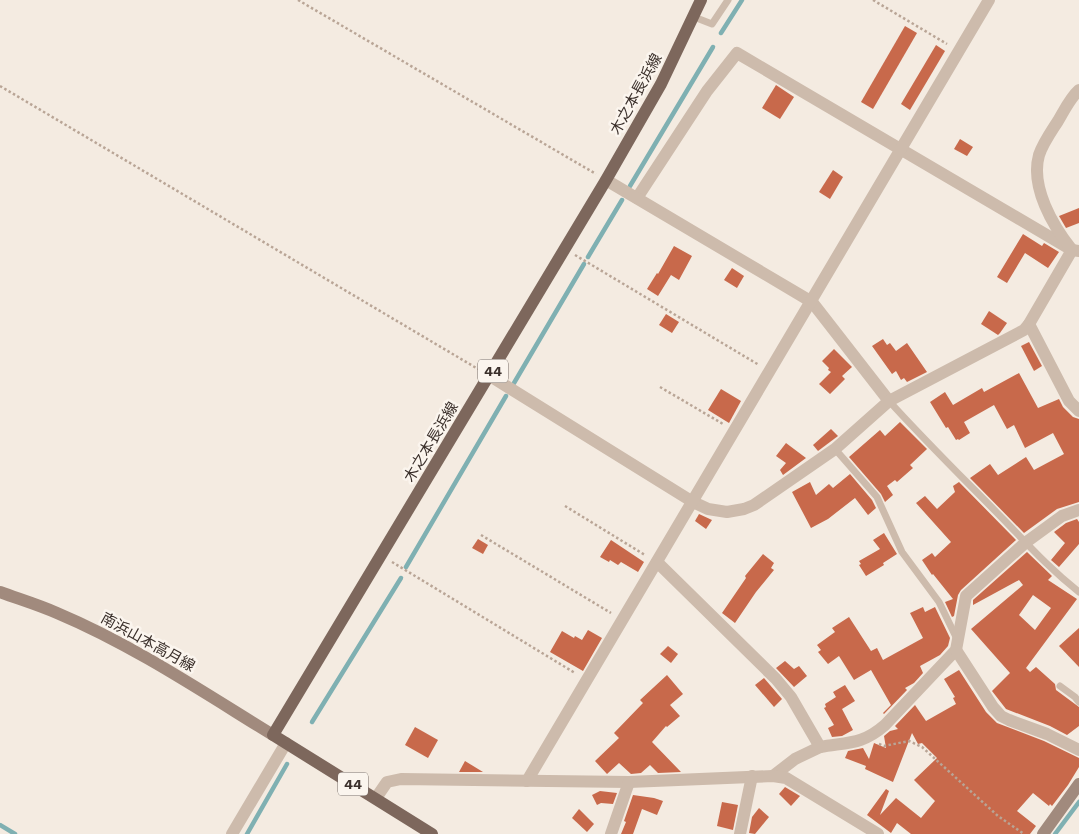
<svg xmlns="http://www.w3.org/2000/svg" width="1079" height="834" font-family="'Work Sans','Noto Sans JP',sans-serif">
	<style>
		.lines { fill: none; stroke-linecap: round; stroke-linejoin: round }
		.stream { stroke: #7fb0b2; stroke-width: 4.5 }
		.building { fill: #c8694b; fill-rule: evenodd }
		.path { stroke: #b9a596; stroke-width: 2.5; stroke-dasharray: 2.5 2.5; stroke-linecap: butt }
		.service { stroke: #cdbbac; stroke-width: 7 }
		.minor { stroke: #cdbbac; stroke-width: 12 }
		.secondary { stroke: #a18a7d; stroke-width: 12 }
		.primary { stroke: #7d675c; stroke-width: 12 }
		.labels { text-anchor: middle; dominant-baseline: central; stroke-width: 5; stroke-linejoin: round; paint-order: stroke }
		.shield { fill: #fbf5ee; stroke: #756b66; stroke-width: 1 }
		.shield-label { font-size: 14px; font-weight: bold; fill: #3b302b }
		.street-label { font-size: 15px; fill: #3b302b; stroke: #fbf5ee }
	</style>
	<rect width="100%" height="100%" fill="#f4ebe1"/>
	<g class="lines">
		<g class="stream">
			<path d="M721,33l21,-33"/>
			<path d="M630,186l83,-139"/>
			<path d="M588,257l34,-57"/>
			<path d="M514,383l70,-119"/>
			<path d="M406,567l100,-171"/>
			<path d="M312,722l89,-144"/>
			<path d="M0,825l15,9"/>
			<path d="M247,834l40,-70"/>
			<path d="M1055,834l24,-32"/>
		</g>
	</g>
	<g class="building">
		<path d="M905,26l12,7 -44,76 -12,-7z"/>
		<path d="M936,45l9,6 -35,59 -9,-6z"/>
		<path d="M776,85l18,12 -14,22 -18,-11z"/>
		<path d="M960,139l13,8 -6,9 -13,-7z"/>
		<path d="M833,170l10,7 -13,22 -11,-7z"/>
		<path d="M1079,208v15l-13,5 -7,-12z"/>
		<path d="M1023,234l19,12 2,-3 15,9 -11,16 -23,-15 -18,30 -10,-6z"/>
		<path d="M674,246l18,10 -13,24 -8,-5 -13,21 -11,-7 10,-16 1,1z"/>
		<path d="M732,268l12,8 -7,12 -13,-8z"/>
		<path d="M989,311l18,12 -7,10 -2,2 -17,-11z"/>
		<path d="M666,314l13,8 -7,11 -13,-8z"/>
		<path d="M883,339l4,6 3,-2 6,8 11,-8 20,29 -20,10 -3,-4 -3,2 -5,-9 -4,3 -20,-28z"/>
		<path d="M1029,342l13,24 -8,5 -13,-25z"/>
		<path d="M834,349l18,18 -10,9 3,3 -15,15 -11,-10 12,-12 -3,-2 1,-2 -7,-7z"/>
		<path d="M1019,373l19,35 21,-9 4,8 10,10 6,2v83l-22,7 -33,24 -54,-55 20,-14 8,11 28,-18 8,13 30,-16 -11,-21 -28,15 -11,-23 -7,4 -13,-24 -30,17 6,11 -11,7 -1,-1 -2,1 -8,-13 -2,1 -16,-26 15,-10 8,13 29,-17 2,4z"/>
		<path d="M721,389l20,12 -12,22 -21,-13z"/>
		<path d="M900,422l27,27 -17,16 3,3 -16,14 -2,-2 -8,6 6,9 -8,7 -4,-8 -32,-37 31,-27 5,6z"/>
		<path d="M831,429l7,7 -20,15 -5,-6z"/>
		<path d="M786,443l20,15 -23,17 -3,-5 6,-7 -10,-7z"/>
		<path d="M850,474l22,26 4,8 -8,7 -13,-17 -27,21 -17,9 -19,-36 18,-10 6,13 13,-11 4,4z"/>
		<path d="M959,482l57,58 -55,50 -3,5 -4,21 -2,1 -7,-15 8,-3 -20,-25 -1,1 -10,-15 10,-7 3,4 16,-15 -35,-39 9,-7 12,13 18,-17 -2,-6z"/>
		<path d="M699,514l13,6 -6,9 -11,-8z"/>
		<path d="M1077,519l2,3v22l-20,23 -8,-7 14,-17 -11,-11 12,-9z"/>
		<path d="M884,533l13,21 -14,9 1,2 -18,11 -7,-11 2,-1 -2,-3 21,-12 -7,-9z"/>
		<path d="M478,539l10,6 -5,9 -11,-6z"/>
		<path d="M611,540l33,22 -6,10 -17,-10 -3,3 -8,-5 -1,2 -9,-5z"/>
		<path d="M1027,552l25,24 -4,4 29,19 -51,69 4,4 6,-5 19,17 1,6 23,17v19l-12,9 -17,-9 -44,-17 -14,-18 18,-18 -39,-44 52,-44 -4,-5 -46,25v-5zM1033,595l18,13 -16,22 -16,-15z"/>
		<path d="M763,554l11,9 -3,5 3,2 -18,22 -21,31 -13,-10 24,-35 -1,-2z"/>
		<path d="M923,607l2,5 10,-5 15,31 -2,8 -8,9 -20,11 3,7 -9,10 -9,5 2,2 -23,24 -1,-1 8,-8 -20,-35 -17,10 -15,-24 -11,8 -10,-12 3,-2 -4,-5 18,-13 -3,-4 17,-11 22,34 6,-3 6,12 40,-22 -13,-25z"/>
		<path d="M1079,628v39l-20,-21z"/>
		<path d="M588,630l14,8 -19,33 -33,-19 12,-21 12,7 1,-2 7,4z"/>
		<path d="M668,646l10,8 -7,9 -11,-9z"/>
		<path d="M785,661l9,8 5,-3 8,10 -13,11 -18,-19z"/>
		<path d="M959,670l27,42 11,11 47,18 35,17v9l-11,18 -16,21 -2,-2 -1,2 -16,-13 -16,18 19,15 -6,8h-119l-14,-11 -6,10 -24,-18 19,-26 3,2 -9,24 16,-17 25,20 14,-17 -21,-21 23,-22 -15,-15 -4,1 -6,-11 -19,49 -28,-13 1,-3 -21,-8 3,-7 15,-3 6,11 5,-16 12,5 -2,-12 6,-5 8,-2 -3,-3 20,-21 11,16 30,-17 -3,-6 2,-1 -11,-18z"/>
		<path d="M667,675l16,19 -13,11 10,11 -13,11 -1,-1 -14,16 29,30 -23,1 -8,-8 -9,8 -10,1 -12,-11 -12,11 -12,-13 24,-23 -5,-5 29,-30 -3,-3z"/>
		<path d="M764,678l18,21 -8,8 -19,-22z"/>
		<path d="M845,685l10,16 -13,8 11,21 -11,6 -10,1 -4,-9 6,-3 -10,-17 2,-1 -1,-3 11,-7 -3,-5z"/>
		<path d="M415,727l23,13 -10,18 -23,-13z"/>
		<path d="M465,761l18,11h-24z"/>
		<path d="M785,787l15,9 -9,10 -12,-12z"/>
		<path d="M600,791l17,2 -4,11 -12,-1 -4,2 -5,-10z"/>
		<path d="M633,795l21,3 9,3 -6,14 -15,-6 -9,25h-12l5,-12 -2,-1z"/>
		<path d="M722,802l16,3 -5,25 -16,-4z"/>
		<path d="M759,808l10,9 -14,17 -6,-1 3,-16z"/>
		<path d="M579,809l15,15 -7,8 -15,-14z"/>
	</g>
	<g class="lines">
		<g class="path">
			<path d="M298,0l298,174"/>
			<path d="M873,0l74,44"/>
			<path d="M0,86l478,283"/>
			<path d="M575,255l184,110"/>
			<path d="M660,387l63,37"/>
			<path d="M565,506l80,49"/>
			<path d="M481,535l130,78"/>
			<path d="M392,562l183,111"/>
			<path d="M879,744l5,2 25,-5 13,6 76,69 26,18"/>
		</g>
		<g class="service">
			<path d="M694,17l18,7 16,-24"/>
			<path d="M889,401c38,42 78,81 118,122 24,25 44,47 72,69"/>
			<path d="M835,449l42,48 25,55 37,50 18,37"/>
			<path d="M1060,686l15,11 4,5"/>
		</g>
		<g class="minor">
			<path d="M637,198l70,-107 30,-38 335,197 7,1"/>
			<path d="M1029,324l40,77 10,10"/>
			<path d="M490,376l203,126 15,7 19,3 17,-3 10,-4 81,-56 54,-48 -77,-99 -206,-122"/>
			<path d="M889,401l135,-71 5,-6 43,-74c-19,-24 -42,-63 -33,-95 4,-12 12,-23 19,-34 6,-10 12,-23 21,-31"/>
			<path d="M657,562l119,117 15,18 29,50c28,-5 42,-2 65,-22l71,-75 10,-54 59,-53 37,-27 17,-6"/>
			<path d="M956,650l37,57 8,9 8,4 38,14 32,16"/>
			<path d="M773,776l22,-17 25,-12"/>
			<path d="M527,781l462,-781"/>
			<path d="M376,798l11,-16 14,-3 228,3 144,-6 13,2 92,56"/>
			<path d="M232,834l54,-91"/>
			<path d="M611,834l18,-52"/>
			<path d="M740,834l12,-58"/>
		</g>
		<g class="secondary">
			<path d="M0,592c19,7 39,13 57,21 76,32 146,79 216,122"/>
			<path d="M1043,834l36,-50"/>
		</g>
		<path class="primary" d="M432,834l-159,-99 333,-555 55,-96 40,-84"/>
	</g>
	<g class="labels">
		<g class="shield">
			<rect x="478" y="359.5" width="30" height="23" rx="4"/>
			<rect x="338" y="772.5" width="30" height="23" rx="4"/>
		</g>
		<g class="shield-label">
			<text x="493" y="371">44</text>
			<text x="353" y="784">44</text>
		</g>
		<g class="street-label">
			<text transform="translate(636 94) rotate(-61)">木之本長浜線</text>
			<text transform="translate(431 442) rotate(-59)">木之本長浜線</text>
			<text transform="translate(148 642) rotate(29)">南浜山本高月線</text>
		</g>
	</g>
</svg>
